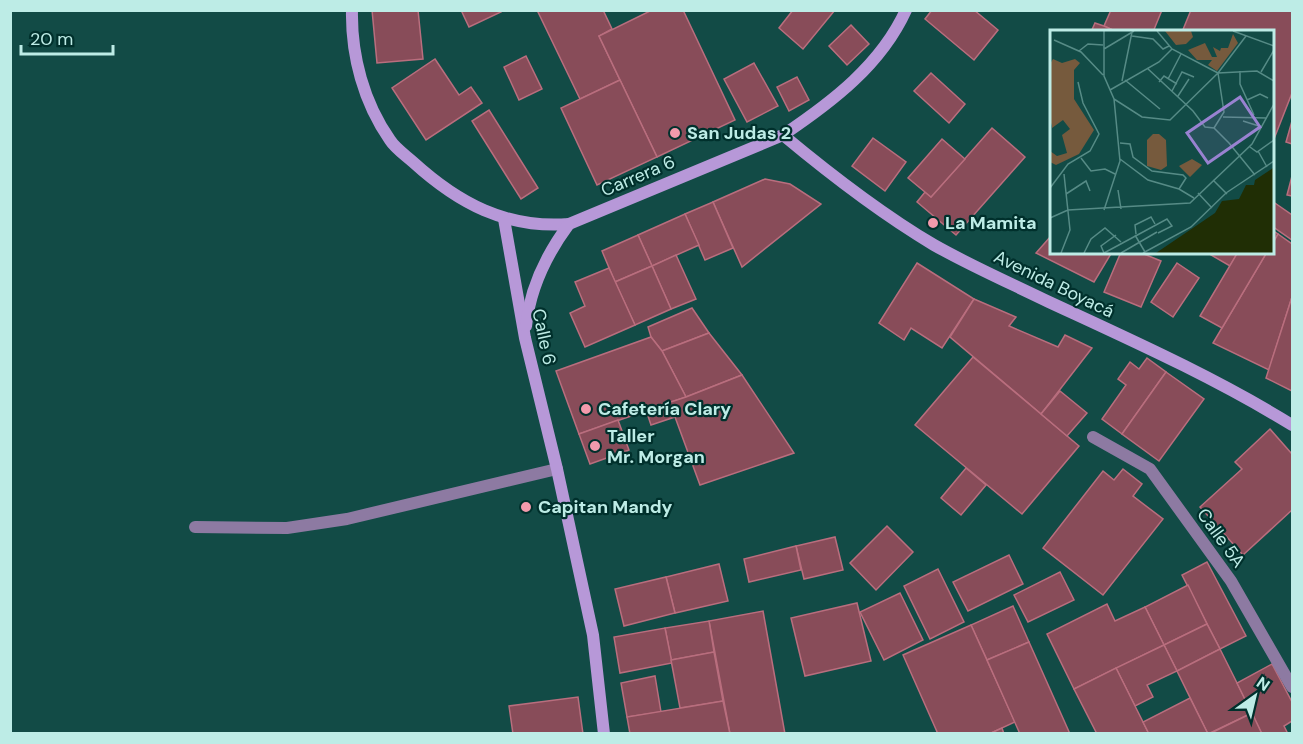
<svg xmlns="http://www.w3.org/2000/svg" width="1303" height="744" font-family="'DM Sans',sans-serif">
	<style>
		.building { fill: #884c59; stroke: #b96e7e; stroke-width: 1.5 }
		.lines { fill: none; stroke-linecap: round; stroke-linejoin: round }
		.street { stroke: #8d7aa2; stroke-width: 12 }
		.secondary { stroke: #b798d8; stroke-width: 12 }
		.poi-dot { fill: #f29aac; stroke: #00302c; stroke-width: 2 }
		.labels { text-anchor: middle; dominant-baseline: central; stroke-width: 4.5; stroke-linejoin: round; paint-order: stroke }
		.poi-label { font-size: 18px; font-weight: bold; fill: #bdece6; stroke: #00302c; text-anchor: start }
		.street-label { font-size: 18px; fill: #bdece6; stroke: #00302c }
		.inset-road { fill: none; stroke: #568b86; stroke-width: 1.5 }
		.view { fill: #9982d1; fill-opacity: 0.15; stroke: #9982d1; stroke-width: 3 }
		.inset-edge { fill: none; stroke: #bdece6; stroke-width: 3 }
	</style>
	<rect width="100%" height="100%" fill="#124b46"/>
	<g class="building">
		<path d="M372,10h46l5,49 -46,4z"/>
		<path d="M461,10h39l1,2 -32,15z"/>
		<path d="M537,10h66l9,19 -13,7 21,44 -40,19z"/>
		<path d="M652,10h31l52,110 -78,37 -58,-121z"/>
		<path d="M793,10h42l-32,39 -24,-21z"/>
		<path d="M932,10h42l24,20 -24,30 -49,-41z"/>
		<path d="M1111,10h51l-9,22h-36l-13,-6z"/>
		<path d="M1191,10h101v83l-20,51v-112h-90z"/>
		<path d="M1095,23l9,3 13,6h-26z"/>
		<path d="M851,25l18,19 -22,21 -18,-19z"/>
		<path d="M526,56l16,33 -23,11 -15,-33z"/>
		<path d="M435,59l24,36 12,-8 11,16 -56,37 -34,-52z"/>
		<path d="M754,63l24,43 -31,16 -23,-43z"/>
		<path d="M931,73l34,31 -16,19 -35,-32z"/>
		<path d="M797,77l12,23 -20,11 -12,-24z"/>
		<path d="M620,80l37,77 -60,28 -36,-77z"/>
		<path d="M489,110l49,78 -17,11 -49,-78z"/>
		<path d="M1292,121v23l-6,-2z"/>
		<path d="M992,128l33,29 -69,78 -39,-33 8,-10 6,5z"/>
		<path d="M873,138l33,24 -21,29 -33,-25z"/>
		<path d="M942,139l23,20 -34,38 -23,-19z"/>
		<path d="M1292,176v20l-5,-1z"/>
		<path d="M765,179l25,5 31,20 -79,63 -29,-65z"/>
		<path d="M1272,201l20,14v25l-20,-14z"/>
		<path d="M713,202l20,46 -28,12 -20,-46z"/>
		<path d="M685,214l14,31 -47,21 -14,-31z"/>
		<path d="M1272,230l6,4 -6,11z"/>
		<path d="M1278,234l14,10v53l-23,73 -56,-27 54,-91h5v-7z"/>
		<path d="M638,235l14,31 -37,16 -13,-31z"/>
		<path d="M1051,236v16h61l-18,30 -58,-29z"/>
		<path d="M1121,252h18l22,9 -20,46 -37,-15z"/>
		<path d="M1206,252h32l-8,14z"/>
		<path d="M1238,252h29l-45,76 -22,-12z"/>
		<path d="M676,255l20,44 -25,10 -19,-43z"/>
		<path d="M917,263l57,36 -32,49 -31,-20 -7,12 -25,-17z"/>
		<path d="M1177,263l22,15 -26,39 -22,-15z"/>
		<path d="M652,266l19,43 -36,16 -20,-43z"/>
		<path d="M609,268l26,57 -50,22 -15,-34 15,-7 -10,-24z"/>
		<path d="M1292,297v94l-26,-13z"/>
		<path d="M974,299l42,18 -7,9 49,21 7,-12 27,13 -51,66 -91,-77z"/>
		<path d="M692,308l17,25 -47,18 -11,-14 -3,-10z"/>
		<path d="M709,333l33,42 -56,22 -24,-46z"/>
		<path d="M651,337l11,14 24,46 -107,37 -23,-63z"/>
		<path d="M973,357l106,89 -57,68 -107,-89z"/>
		<path d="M1147,358l19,14 -44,62 -20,-15 24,-34 -8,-6 12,-17 9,7z"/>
		<path d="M1166,372l38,27 -45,62 -37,-27z"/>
		<path d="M742,375l52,78 -94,32 -25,-68 -24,8 -5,-15 40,-13z"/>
		<path d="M1060,391l27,22 -20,23 -26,-22z"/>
		<path d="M618,420l11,30 -39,14 -11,-30z"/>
		<path d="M1270,429l22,25v56l-49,45 -43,-48 42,-38 -7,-7z"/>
		<path d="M966,468l20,17 -25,30 -20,-17z"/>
		<path d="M1123,469l19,15 -9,12 30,23 -60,76 -60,-47 60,-77 11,9z"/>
		<path d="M887,526l26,26 -37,38 -26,-27z"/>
		<path d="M835,537l8,33 -39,9 -8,-33z"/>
		<path d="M796,546l5,24 -52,12 -5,-23z"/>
		<path d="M1009,555l14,29 -55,27 -15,-29z"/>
		<path d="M1207,562l39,74 -26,13 -38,-74z"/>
		<path d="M719,564l9,37 -53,12 -9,-36z"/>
		<path d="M938,569l26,53 -34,17 -26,-53z"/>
		<path d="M1060,572l14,28 -46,22 -14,-27z"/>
		<path d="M666,577l9,36 -51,13 -9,-37z"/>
		<path d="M1188,585l19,39 -43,21 -19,-38z"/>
		<path d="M900,593l23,47 -39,20 -24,-48z"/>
		<path d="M857,603l14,58 -66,15 -14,-58z"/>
		<path d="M1107,604l8,17 30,-14 19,38 -90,44 -27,-55z"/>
		<path d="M1013,606l16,36 -42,18 -16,-35z"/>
		<path d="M763,611l22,123h-55l-21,-113z"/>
		<path d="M709,621l5,31 -43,8 -6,-32z"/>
		<path d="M1207,624l13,25 -43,22 -13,-26z"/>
		<path d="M971,625l44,97 -26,12h-51l-35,-79z"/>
		<path d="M665,628l7,35 -52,10 -6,-36z"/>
		<path d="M1029,642l41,92h-50l-33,-74z"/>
		<path d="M1164,645l13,26 -30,14 6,12 -18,9 -19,-38z"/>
		<path d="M1220,649l32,64 -44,21 -31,-63z"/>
		<path d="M714,652l9,49 -43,7 -9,-48z"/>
		<path d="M1272,664l20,38v19l-8,5 4,8h-26l-25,-51z"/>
		<path d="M1116,668l33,66h-52l-23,-45z"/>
		<path d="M655,676l6,36 -34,5 -6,-34z"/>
		<path d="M578,697l5,37h-70l-4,-28z"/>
		<path d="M1190,698l18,36h-59l-6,-12z"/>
		<path d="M723,701l7,33h-100l-3,-17z"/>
		<path d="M1252,713l10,21h-53z"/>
		<path d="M1002,728l2,6h-15z"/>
	</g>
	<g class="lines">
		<g class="street">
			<path d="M1093,437l57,32 81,112 61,106"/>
			<path d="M195,527l92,1 60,-9 210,-50"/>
		</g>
		<g class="secondary">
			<path d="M352,10c-1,46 12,93 38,130 5,8 15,15 23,22 45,41 93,67 156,62l214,-89c49,-33 98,-70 123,-125"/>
			<path d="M783,135c48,40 97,78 151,110 37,21 76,38 115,57 82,38 165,75 243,123"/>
			<path d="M504,219l21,119 32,131 36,166 11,99"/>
			<path d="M526,326c4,-38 20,-71 43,-102"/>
		</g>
	</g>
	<g class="poi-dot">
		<circle cx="675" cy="133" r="6"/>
		<circle cx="933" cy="223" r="6"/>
		<circle cx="586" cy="409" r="6"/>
		<circle cx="595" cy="446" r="6"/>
		<circle cx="526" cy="507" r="6"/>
	</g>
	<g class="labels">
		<g class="poi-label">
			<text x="687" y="133">San Judas 2</text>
			<text x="945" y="223">La Mamita</text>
			<text x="598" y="409">Cafetería Clary</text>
			<text x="607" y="436">Taller<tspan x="607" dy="21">Mr. Morgan</tspan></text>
			<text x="538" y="507">Capitan Mandy</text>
		</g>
		<g class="street-label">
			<text transform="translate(638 176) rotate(-23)">Carrera 6</text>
			<text transform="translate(1054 284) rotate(26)">Avenida Boyacá</text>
			<text transform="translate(544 337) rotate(78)">Calle 6</text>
			<text transform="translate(1221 538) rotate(54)">Calle 5A</text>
		</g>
	</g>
	<g transform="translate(1050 30)">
		<rect width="224" height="224" fill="#124b46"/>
		<path d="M115,1h26l2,6 -7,7 -10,1zM183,4l5,9 -21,28 -9,-6 4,-5h-15l-9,-10 17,-7 7,14h5l-4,-10 7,4 1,-3h7zM3,29l9,4 13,-4 5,4 -6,7v29l20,31 -15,24 -23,11 -6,-3v-11l7,5 10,-3 -5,-18 8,-6 -7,-9 -11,8v-5l-2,6v-65zM103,104h6l7,6 1,26 -6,4 -14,-4v-26zM142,129l10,6 -12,12 -11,-11z" fill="#765a3d"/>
		<path d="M223,138v85h-117l59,-40 7,-12 17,-2 7,-14h8l1,-5z" fill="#202e05"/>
		<path class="inset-road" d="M54,1v45l10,23 6,62 -16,49M107,1l15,18 46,24M183,1l41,15M82,6l21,3 10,10 6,-3M4,10l27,12 22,23M54,19l30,-18M29,21l9,-7 15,1M97,38l46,43 12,16 9,1 15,15 26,32M190,41v13l14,31M211,42l13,-22M168,43l39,-2 17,10M168,43l28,-37M118,49l13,-25M75,50l35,29M72,51l10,-49M109,52l5,-6 13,8M60,60l49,-28 13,-13M122,61l10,-19 12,5M128,66l11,-17M64,69l28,18 28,3 48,-47M197,70l13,-6 8,4M173,87l44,1M193,91l19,6M164,98l10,-16 -6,-39M70,113l10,1 3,13 19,14 31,4 3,3 -7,11M200,117l7,5 17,-12M208,121l9,16M31,128l10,13 14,-2 10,5M70,129l28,21 31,9 15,9M163,150l14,14M0,158l18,-24 22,-13 9,-17 -16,-31 -5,-21M68,160l3,19M148,163l14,15M16,164l20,-13 4,10M18,180l122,-7 62,-59 22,-40M0,188l18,-8M86,204l-1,-9 16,-8 4,7M85,205l10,17M11,223l9,-23 -6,-56M34,223l7,-14 14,-11 16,14M54,223l63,-34 5,7 -14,7M54,223l-3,-7 15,-11M71,223l36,-21M93,223l48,-26 35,-34 48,-32"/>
		<path class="view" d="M190,67l20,30 -52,36 -21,-30z"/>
		<rect width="224" height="224" class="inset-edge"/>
	</g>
	<rect width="1303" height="744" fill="none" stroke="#bdece6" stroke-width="24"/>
	<g transform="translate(1255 696) rotate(34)" stroke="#00302c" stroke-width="4.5" paint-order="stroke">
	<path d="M0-4.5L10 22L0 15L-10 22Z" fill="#bdece6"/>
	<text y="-9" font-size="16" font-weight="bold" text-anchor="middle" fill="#bdece6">N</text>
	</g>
	<path d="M21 45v9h92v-9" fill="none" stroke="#bdece6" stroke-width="3"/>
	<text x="30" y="45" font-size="18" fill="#bdece6" stroke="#00302c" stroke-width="4.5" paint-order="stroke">20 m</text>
</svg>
